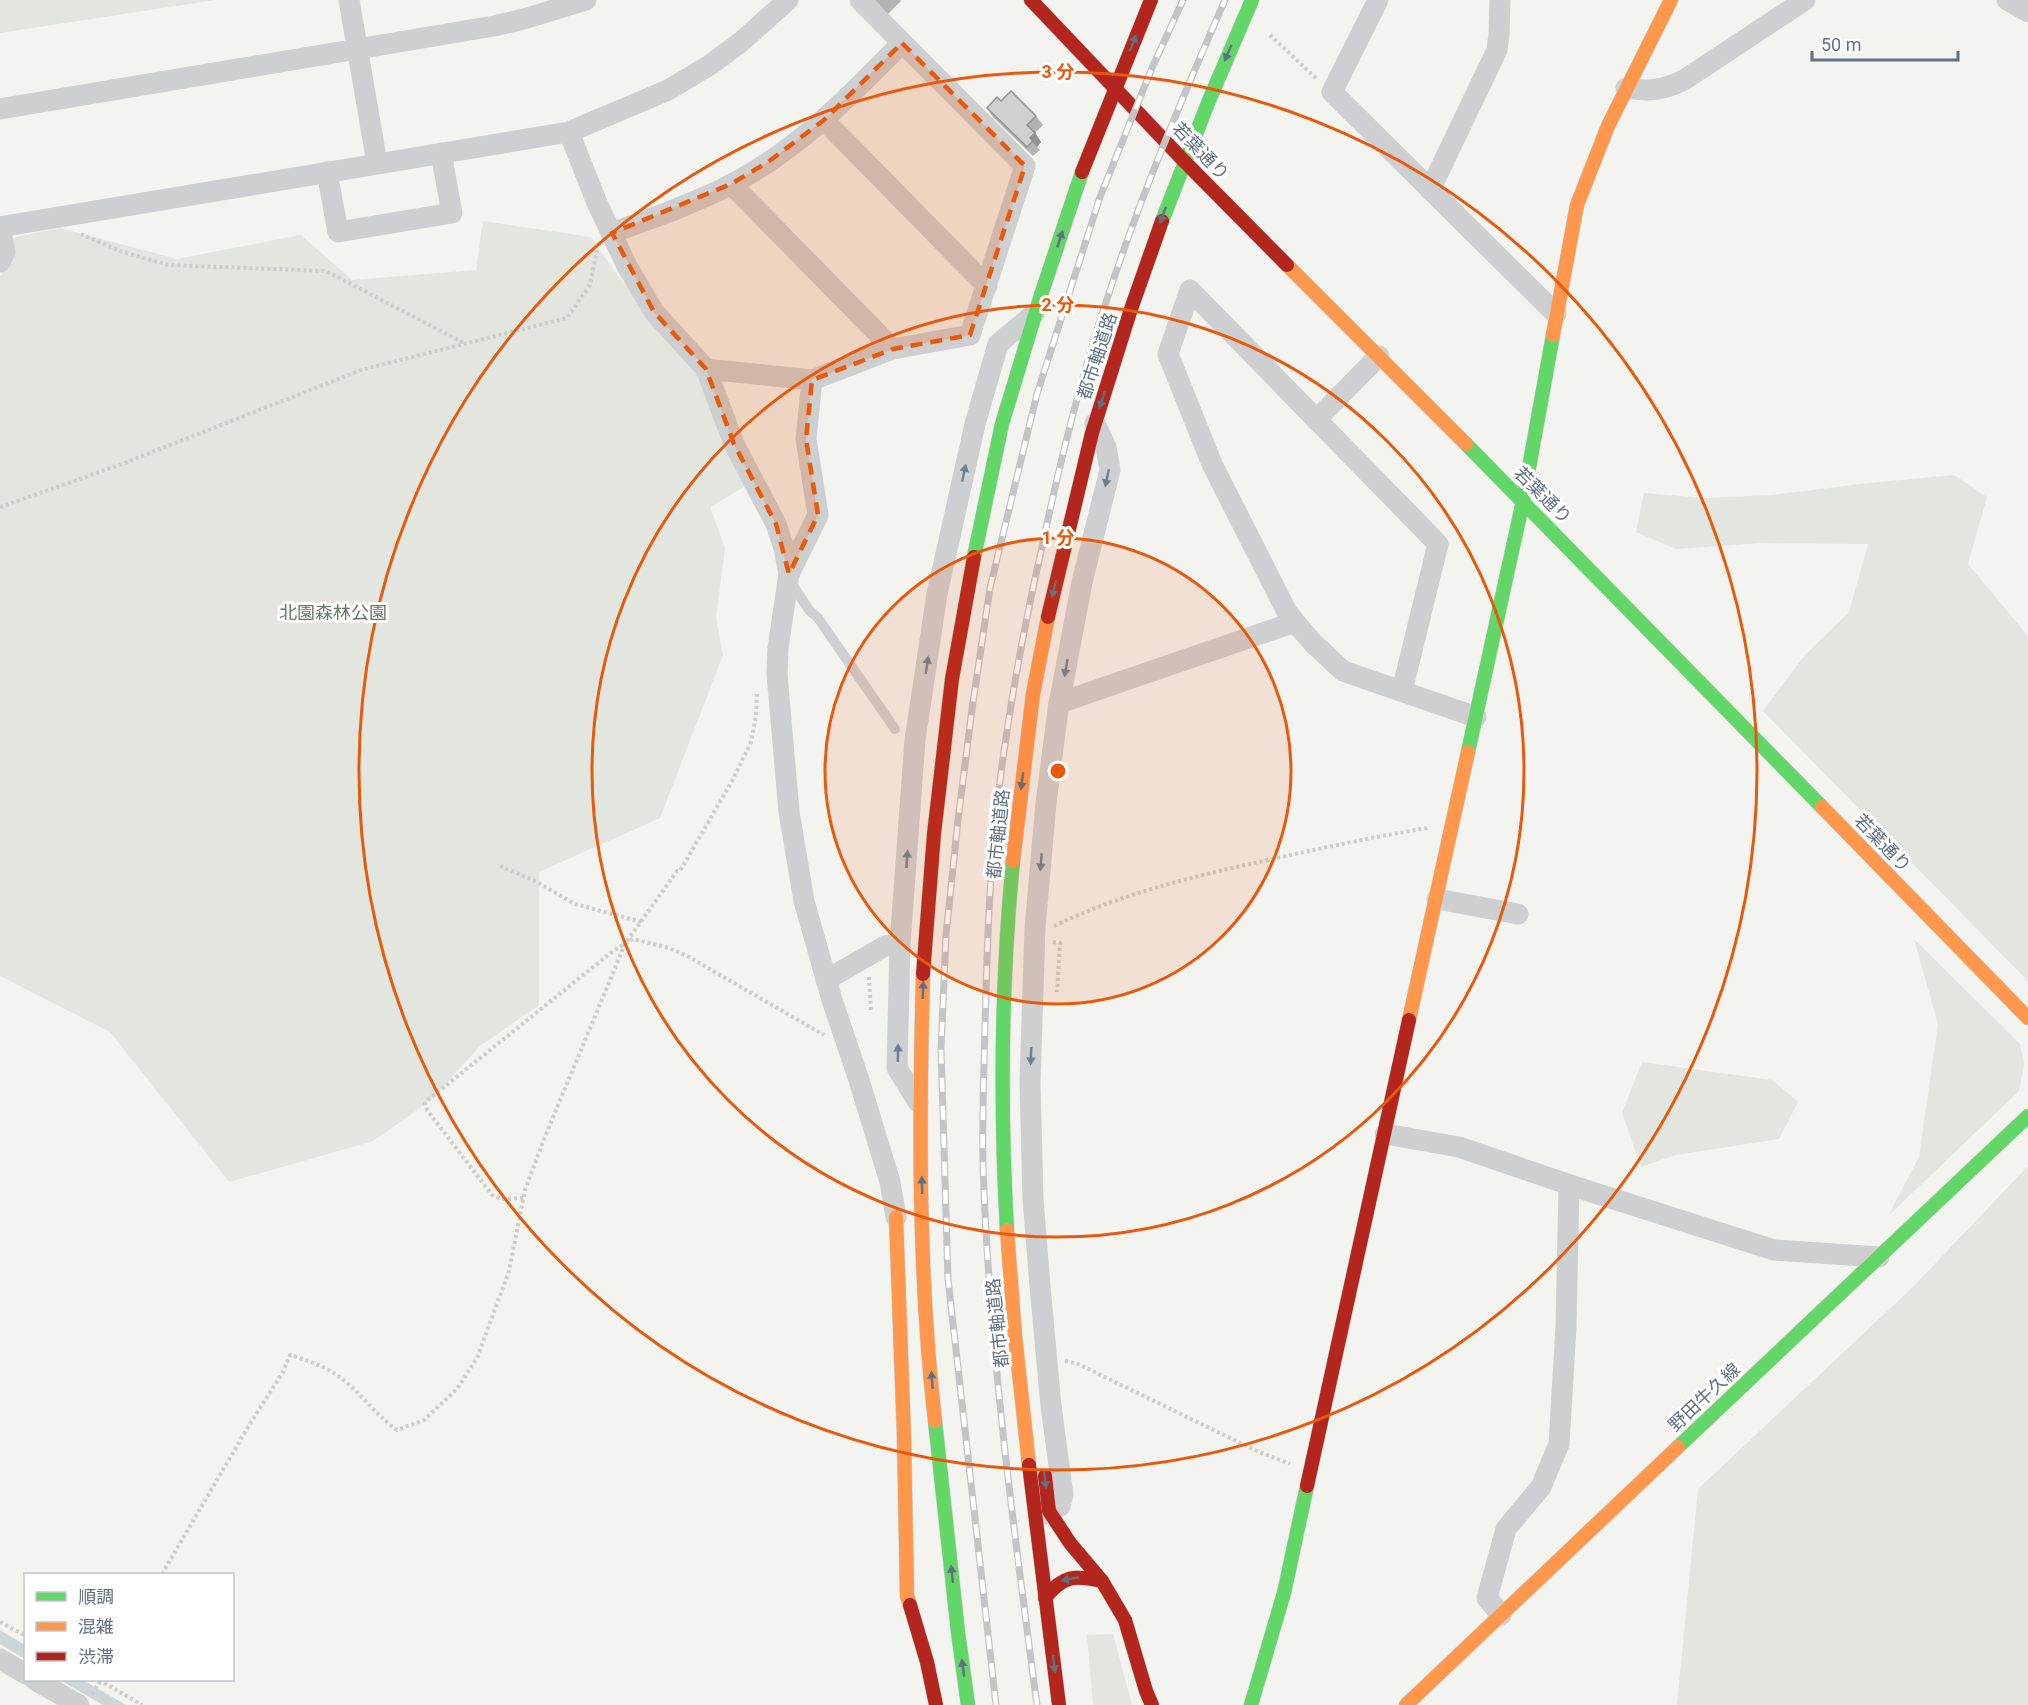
<svg xmlns="http://www.w3.org/2000/svg" width="2028" height="1705" font-family="Roboto,'Noto Sans JP',sans-serif">
	<style>
		.green { fill: #e2e6de }
		.water { fill: #ced6d8 }
		.lines { fill: none; stroke-linecap: round; stroke-linejoin: round }
		.fast-casing { stroke: #ced0d0; stroke-width: 15 }
		.slow-casing { stroke: #ced0d0; stroke-width: 15 }
		.jam-casing { stroke: #ced0d0; stroke-width: 15 }
		.path { stroke: #ccc; stroke-width: 4; stroke-dasharray: 3 3; stroke-linecap: butt }
		.lane { stroke: #cecfd0; stroke-width: 10 }
		.street { stroke: #cecfd0; stroke-width: 21 }
		.fast { stroke: #63d668; stroke-width: 14 }
		.slow { stroke: #ff974d; stroke-width: 14 }
		.jam { stroke: #b3261e; stroke-width: 14 }
		.rail-casing { stroke: #c3c4c5; stroke-width: 7 }
		.rail { stroke: #fff; stroke-width: 4.5; stroke-dasharray: 14; stroke-linecap: butt }
		.wall { fill: #b2b3b3 }
		.shaded-wall { fill: #919292 }
		.building { fill: #cfd0d0; stroke: #919292; stroke-width: 1.5 }
		.oneway { fill: #607183 }
		.oneway2 { fill: #707f8f }
		.marked { fill: #e8590c; fill-opacity: 0.2; stroke: #e8590c; stroke-width: 4.5; stroke-dasharray: 12 8; stroke-linejoin: round }
		.ring { fill: none; stroke: #e8590c; stroke-width: 3 }
		.labels { text-anchor: middle; dominant-baseline: central; stroke-width: 6; stroke-linejoin: round; paint-order: stroke }
		.street-label { font-size: 18px; fill: #607183; stroke: #fff }
		.park-label { font-size: 18px; fill: #637a5f; stroke: #fff }
		.centre { fill: #e8590c; stroke: #fff; stroke-width: 3 }
		.ring-label { font-size: 18px; text-anchor: middle; font-weight: bold; fill: #e8590c; stroke: #fff; stroke-width: 6; stroke-linejoin: round; paint-order: stroke }
	</style>
	<rect width="100%" height="100%" fill="#f3f3f0"/>
	<g class="green">
		<path d="M0,0h215l-215,33z"/>
		<path d="M483,221l108,16 24,35 88,108 44,105 -37,22 15,41 -9,70 7,37 -63,163 -121,54v133l-59,41 -50,55 -57,40 -144,41 -119,-150 -110,-56v-700l15,-20 -3,-18 48,-10 117,31 124,-24 51,45 124,-10z"/>
		<path d="M1954,475l33,22 -19,67 60,72v345l-265,-270 41,-55 45,-44 19,-68 -106,-1 -86,6 -40,-17 8,-39 61,5 66,-3 98,-12z"/>
		<path d="M1914,939l106,105 4,20 -5,27 -131,125 31,-59 19,-133z"/>
		<path d="M1642,1062l130,18 26,22 -19,37 -103,16 -35,12 -19,-54z"/>
		<path d="M2028,1166v539h-351l21,-216 215,-202z"/>
		<path d="M1113,1634l19,71h-39l-6,-70z"/>
	</g>
	<g class="water">
		<path d="M0,1630l25,15v14l-25,-15z"/>
		<path d="M60,1680h23l43,25h-23z"/>
	</g>
	<g class="lines">
		<g class="fast-casing">
			<g id="fast">
				<path d="M1162,221l46,-118 44,-103"/>
				<path d="M1466,444l356,363"/>
				<path d="M974,557l28,-133 39,-129 41,-123"/>
				<path d="M1468,752l55,-251 30,-166"/>
				<path d="M1007,1230c-7,-123 -6,-246 6,-369"/>
				<path d="M935,1421l23,211 10,73"/>
				<path d="M1678,1447l350,-331"/>
				<path d="M1251,1705l33,-112 23,-107"/>
			</g>
		</g>
		<g class="slow-casing">
			<g id="slow">
				<path d="M1287,265l179,179"/>
				<path d="M1553,335l24,-130 31,-79 63,-126"/>
				<path d="M1822,807l206,211"/>
				<path d="M1013,861l20,-167 15,-77"/>
				<path d="M923,974c-4,149 -5,299 12,447"/>
				<path d="M1409,1020l59,-268"/>
				<path d="M896,1217l8,219 3,160 3,9"/>
				<path d="M1007,1230l8,105 14,130"/>
				<path d="M1406,1705l272,-258"/>
			</g>
		</g>
		<g class="jam-casing">
			<g id="jam">
				<path d="M1031,0l153,161 103,104"/>
				<path d="M1082,172l69,-172"/>
				<path d="M1048,617l44,-184 38,-121 32,-91"/>
				<path d="M923,974l11,-140 18,-155 22,-122"/>
				<path d="M1029,1465l30,240"/>
				<path d="M1045,1476l4,35 21,32 32,38 23,39 21,71 6,14"/>
				<path d="M1307,1486l102,-466"/>
				<path d="M1045,1598c18,-23 30,-23 57,-17"/>
				<path d="M910,1605l17,57 9,43"/>
			</g>
		</g>
		<g class="path">
			<path d="M1270,35l48,45"/>
			<path d="M81,234l39,17 48,14 158,6 138,72"/>
			<path d="M0,507l122,-43 239,-94 206,-52 23,-33 7,-35"/>
			<path d="M500,866l33,14 42,24 67,18"/>
			<path d="M1054,926c66,-32 137,-49 209,-65 55,-12 109,-24 165,-33"/>
			<path d="M1053,942l7,1 -3,49"/>
			<path d="M869,977l2,34"/>
			<path d="M523,1198l-22,1 -9,-4 -65,-85 -2,-6 3,-4 185,-149 20,-12 36,9 20,9 135,78"/>
			<path d="M1065,1361l13,3 181,88 31,12"/>
			<path d="M162,1574l86,-147 35,-55 7,-17c20,6 39,13 55,26 19,16 32,35 52,49l27,-10 33,-31 20,-31 32,-87 16,-81 19,-51 81,-195 52,-73h3l52,-90 19,-39 5,-26 1,-23"/>
			<path d="M0,1622l26,14"/>
			<path d="M99,1680l43,25"/>
			<path d="M92,1694l9,-14"/>
		</g>
		<path class="lane" d="M790,581l19,29 9,8 77,111"/>
		<g class="street">
			<path d="M349,0l28,163"/>
			<path d="M1378,0l-46,92 224,222"/>
			<path d="M2007,0l21,12"/>
			<path d="M1626,88c22,4 38,2 58,-8l121,-80"/>
			<path d="M0,109l494,-83 30,-7 62,-19"/>
			<path d="M824,120l163,166"/>
			<path d="M569,132l28,71 30,63 27,46 52,57 106,11 81,-31 77,-14 55,-169 -165,-166"/>
			<path d="M327,172l11,60 114,-19 -11,-60"/>
			<path d="M731,184l162,165"/>
			<path d="M1430,190l67,-140 2,-16 1,-34"/>
			<path d="M0,227l569,-95 99,-42 42,-25 31,-23 47,-42"/>
			<path d="M612,233c40,-15 81,-29 118,-48 69,-36 119,-88 172,-142"/>
			<path d="M0,262l5,-10 -5,-25"/>
			<path d="M706,369l28,75 42,80 8,24 5,26 -11,74 -1,26 12,138 15,89 28,99 27,80 31,102 6,35"/>
			<path d="M1316,420l63,-64"/>
			<path d="M789,574l29,-59 -12,-76 6,-59"/>
			<path d="M1402,691l36,-147 -248,-254 -22,64 44,110 75,148 8,10 18,21 30,28 133,46"/>
			<path d="M1059,703l236,-81"/>
			<path d="M1437,899l81,15"/>
			<path d="M826,980l59,-34 15,-2"/>
			<path d="M918,1102l-21,-34 3,-124 15,-204 22,-146 38,-170 23,-80 36,-30"/>
			<path d="M1385,1134l74,13 117,40 198,63 105,7"/>
			<path d="M1044,1514l16,-8 3,-11 -12,-89 -11,-120 -7,-87 -3,-117 5,-154 11,-125 12,-93 24,-128 28,-112 -4,-23 -11,-24"/>
			<path d="M1501,1615l-14,-17 19,-69 35,-42 18,-43 7,-117 3,-142"/>
			<path d="M0,1659l26,15"/>
			<path d="M35,1680l44,25"/>
		</g>
		<use href="#fast" class="fast"/>
		<use href="#slow" class="slow"/>
		<use href="#jam" class="jam"/>
		<g class="rail-casing">
			<g id="rail">
				<path d="M996,1705l-48,-426 -7,-230 5,-114 12,-115 14,-111 18,-121 47,-194 63,-197 52,-129 31,-68"/>
				<path d="M1037,1705c-24,-180 -48,-359 -54,-540 -1,-47 1,-94 2,-140 2,-71 4,-141 11,-210 10,-91 26,-180 46,-268 18,-86 39,-171 67,-254 33,-100 74,-197 116,-293"/>
			</g>
		</g>
		<use href="#rail" class="rail"/>
	</g>
	<g class="wall">
		<path d="M875,0h25l1,1 -13,13z"/>
		<path d="M1001,101l35,15 7,9 -8,8 6,9 -4,5 3,3 -7,6 -40,-39 -6,-9z"/>
	</g>
	<path class="shaded-wall" d="M1035,133l6,9 -4,5 -7,-9z"/>
	<path class="building" d="M1011,91l25,25 -9,9 8,8 -5,5 3,3 -6,6 -40,-39 10,-11 4,4z"/>
	<defs><path id="oneway-solid" d="M-6-.8H1V-3.2L6.5 0L1 3.2V.8H-6Z" transform="scale(1.5)"/></defs>
	<g class="oneway">
		<use href="#oneway-solid" transform="translate(1133 43) rotate(-68)"/>
		<use href="#oneway-solid" transform="translate(1228 53) rotate(114)"/>
		<use href="#oneway-solid" transform="translate(1163 215) rotate(110)"/>
		<use href="#oneway-solid" transform="translate(1060 239) rotate(-72)"/>
		<use href="#oneway-solid" transform="translate(1102 400) rotate(108)"/>
		<use href="#oneway-solid" transform="translate(1054 589) rotate(104)"/>
		<use href="#oneway-solid" transform="translate(1022 781) rotate(98)"/>
		<use href="#oneway-solid" transform="translate(923 990) rotate(-88)"/>
		<use href="#oneway-solid" transform="translate(922 1185) rotate(-91)"/>
		<use href="#oneway-solid" transform="translate(932 1380) rotate(-94)"/>
		<use href="#oneway-solid" transform="translate(1045 1480) rotate(83)"/>
		<use href="#oneway-solid" transform="translate(952 1574) rotate(-96)"/>
		<use href="#oneway-solid" transform="translate(1070 1579) rotate(170)"/>
		<use href="#oneway-solid" transform="translate(1054 1664) rotate(83)"/>
		<use href="#oneway-solid" transform="translate(963 1668) rotate(-98)"/>
	</g>
	<g class="oneway2">
		<use href="#oneway-solid" transform="translate(964 473) rotate(-78)"/>
		<use href="#oneway-solid" transform="translate(1107 478) rotate(102)"/>
		<use href="#oneway-solid" transform="translate(927 665) rotate(-82)"/>
		<use href="#oneway-solid" transform="translate(1066 668) rotate(100)"/>
		<use href="#oneway-solid" transform="translate(907 859) rotate(-86)"/>
		<use href="#oneway-solid" transform="translate(1041 862) rotate(95)"/>
		<use href="#oneway-solid" transform="translate(898 1053) rotate(-89)"/>
		<use href="#oneway-solid" transform="translate(1031 1056) rotate(92)"/>
	</g>
	<path class="marked" d="M902,43l123,123 -55,169 -77,14 -81,31 -6,59 12,76 -29,59 -13,-50 -42,-80 -28,-75 -52,-57 -42,-79 119,-49 37,-22 56,-42z"/>
	<circle cx="1058" cy="771" r="233" fill="#e8590c" fill-opacity=".12"/>
	<g class="ring">
		<circle cx="1058" cy="771" r="233"/>
		<circle cx="1058" cy="771" r="466"/>
		<circle cx="1058" cy="771" r="699"/>
	</g>
	<g class="labels">
		<g class="street-label">
			<text transform="translate(1201 151) rotate(46)">若葉通り</text>
			<text transform="translate(1097 356) rotate(-72)">都市軸道路</text>
			<text transform="translate(1543 495) rotate(45)">若葉通り</text>
			<text transform="translate(998 834) rotate(-84)">都市軸道路</text>
			<text transform="translate(1883 843) rotate(46)">若葉通り</text>
			<text transform="translate(997 1323) rotate(-96)">都市軸道路</text>
			<text transform="translate(1704 1397) rotate(-43)">野田牛久線</text>
		</g>
		<g class="park-label">
			<text x="333" y="612">北園森林公園</text>
		</g>
	</g>
	<circle cx="1058" cy="771" r="9" class="centre"/>
	<g class="ring-label">
		<text x="1058" y="78">3 分</text>
		<text x="1058" y="311">2 分</text>
		<text x="1058" y="544">1 分</text>
	</g>
	<rect x="24" y="1573" width="210" height="108" fill="#ffffff" stroke="#bfc6cd" stroke-width="1.5"/>
	<rect x="36" y="1592" width="30" height="9" fill="#63d668" stroke="#bfc6cd" stroke-width="1.5"/>
	<text x="78" y="1603" font-size="18" fill="#607183">順調</text>
	<rect x="36" y="1622" width="30" height="9" fill="#ff974d" stroke="#bfc6cd" stroke-width="1.5"/>
	<text x="78" y="1633" font-size="18" fill="#607183">混雑</text>
	<rect x="36" y="1652" width="30" height="9" fill="#b3261e" stroke="#bfc6cd" stroke-width="1.5"/>
	<text x="78" y="1663" font-size="18" fill="#607183">渋滞</text>
	<path d="M1812 51v9h146v-9" fill="none" stroke="#607183" stroke-width="3"/>
	<text x="1821" y="51" font-size="18" fill="#607183" stroke="#ffffff" stroke-width="4.5" paint-order="stroke">50 m</text>
</svg>
